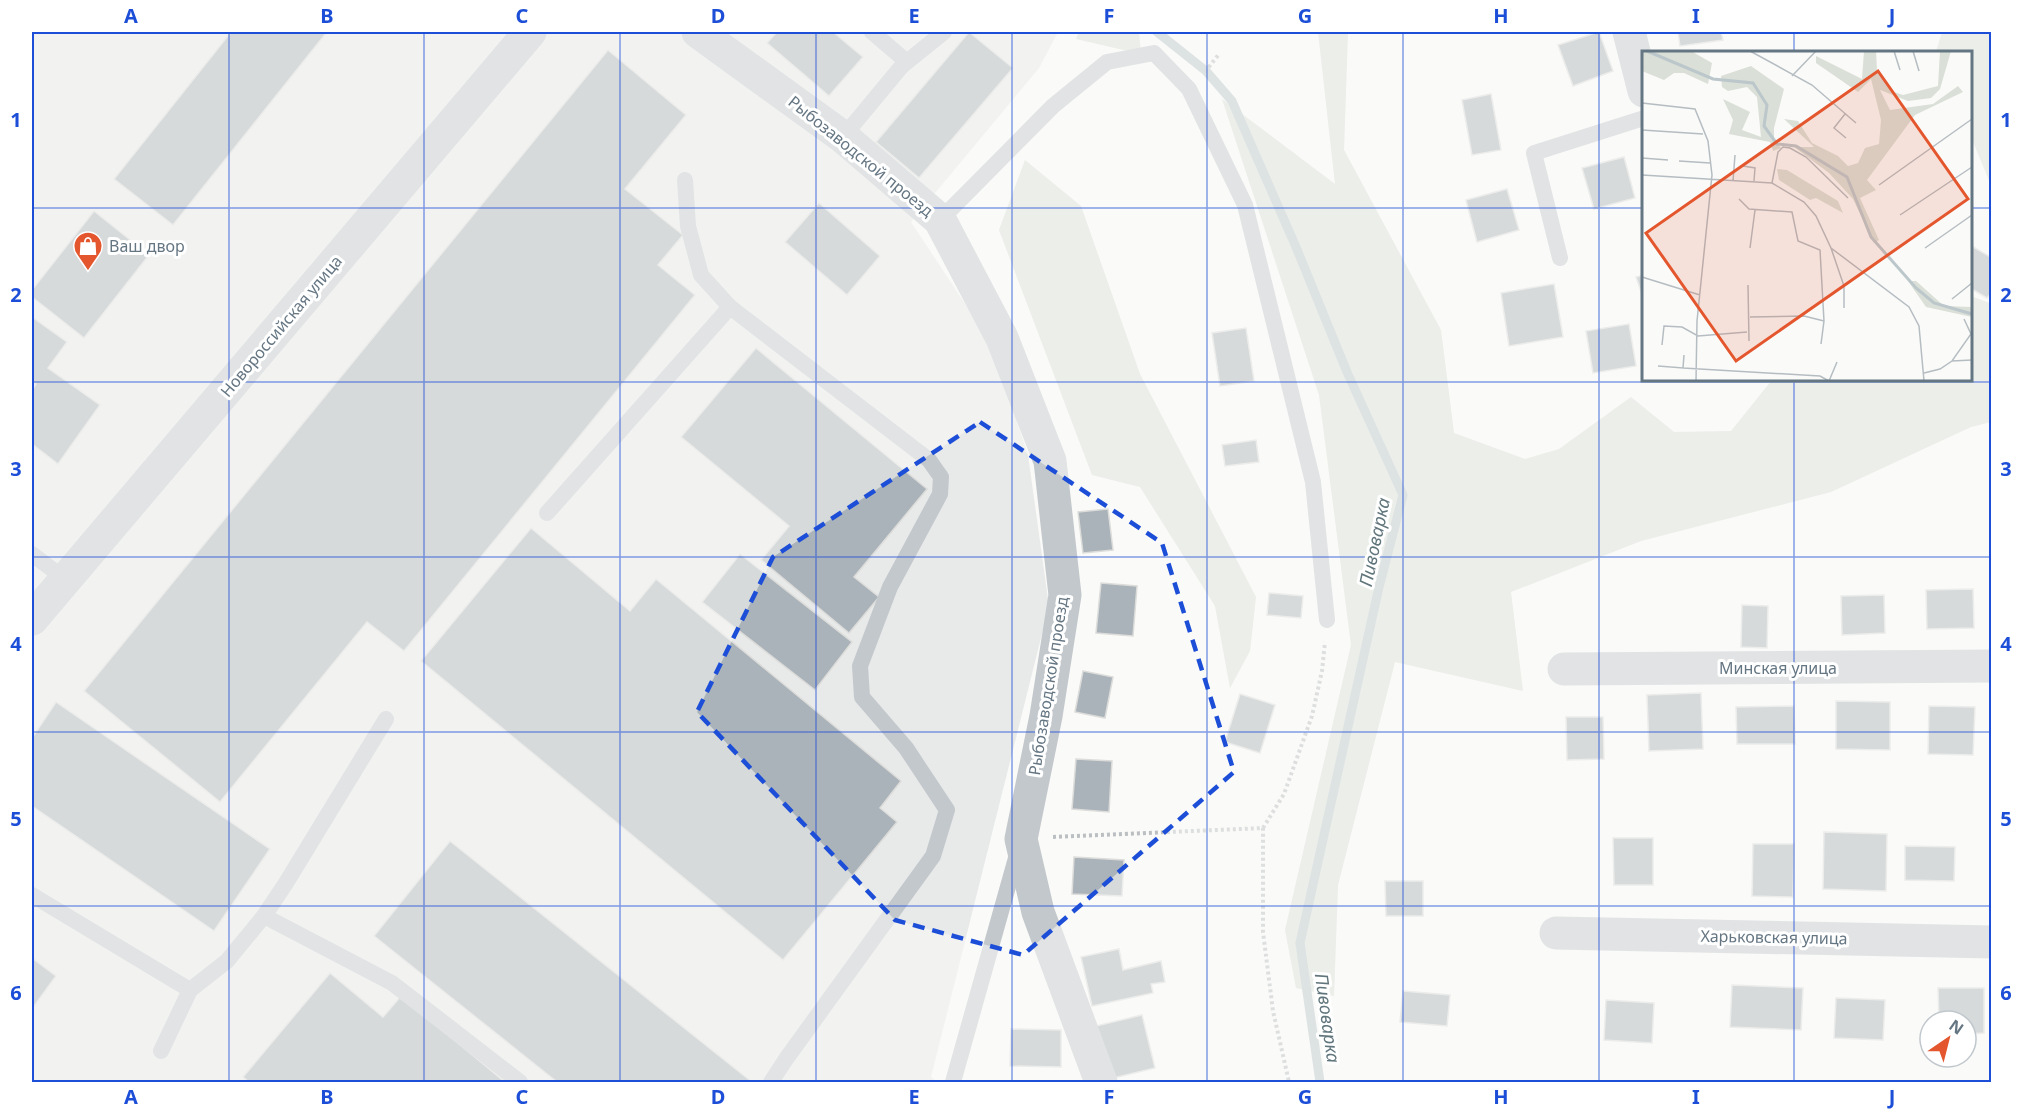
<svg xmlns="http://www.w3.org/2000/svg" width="2023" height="1114" font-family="'Noto Sans',sans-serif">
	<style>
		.built { fill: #e8e9e9 }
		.green { fill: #dadfd7 }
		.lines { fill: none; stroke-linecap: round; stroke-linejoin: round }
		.stream { stroke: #bbc7cb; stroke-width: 9 }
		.building { fill: #aab3b9; stroke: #dcdcda; stroke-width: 1.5 }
		.path { stroke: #bbbfc2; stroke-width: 4; stroke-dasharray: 3 3; stroke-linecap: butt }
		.lane { stroke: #c3c8cc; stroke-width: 16 }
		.street { stroke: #c3c8cc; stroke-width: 33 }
		.marked { fill: none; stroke: #1d4ed8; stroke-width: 4.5; stroke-dasharray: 12 8; stroke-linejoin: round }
		.grid { fill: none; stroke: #1d4ed8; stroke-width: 1.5; stroke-opacity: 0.55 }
		.labels { text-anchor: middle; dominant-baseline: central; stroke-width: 6; stroke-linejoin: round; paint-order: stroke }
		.street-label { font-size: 16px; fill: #657683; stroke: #fff }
		.poi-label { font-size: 16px; fill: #657683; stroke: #fff; text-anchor: start }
		.water-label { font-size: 18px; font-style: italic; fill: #60757c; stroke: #fff }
		.inset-river { fill: none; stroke: #bbc7cb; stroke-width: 3 }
		.inset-road { fill: none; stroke: #b5bdc2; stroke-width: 1.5 }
		.view { fill: #e4572e; fill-opacity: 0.15; stroke: #e4572e; stroke-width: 3 }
		.inset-edge { fill: none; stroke: #657683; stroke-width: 3 }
		.neatline { fill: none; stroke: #1d4ed8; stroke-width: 2 }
		.grid-label { font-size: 20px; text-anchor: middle; font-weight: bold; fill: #1d4ed8 }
	</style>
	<rect width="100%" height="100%" fill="#fafaf8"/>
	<path class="built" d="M32,32h1026l-19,36 -128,154 80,121 37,112 21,151 -118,471 6,5h-905z"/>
	<g class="green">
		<path d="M1079,32h60l2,22 -65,-15z"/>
		<path d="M1318,32h30l-4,118 97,180 13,103 71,26 34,-10 72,-52 43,35 57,-1 41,-51h198l1,-84 21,8 -1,118 -20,5 -140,65 -190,49 -130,51 12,99 -128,-29 -57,223 -4,111 -38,-8 -11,-58 66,-285 -32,-250 -97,-296 113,85z"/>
		<path d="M1942,32h49v153l-20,-48 -1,-85h-34z"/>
		<path d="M1025,160l56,46 59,168 116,223 -6,54 -20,37 -15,-82 -75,-119 -48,-12 -93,-245z"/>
	</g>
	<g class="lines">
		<path class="stream" d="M1157,32l49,39 26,30 64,146 51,125 56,123 -24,92 -79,356 20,139"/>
	</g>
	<g class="building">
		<path d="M231,32h96l-154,193 -59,-46z"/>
		<path d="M777,32h56l30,25 -34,39 -62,-53z"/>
		<path d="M969,32l44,36 -94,110 -43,-36z"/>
		<path d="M1599,32l14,39 -40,15 -15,-41z"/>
		<path d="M1678,32h43l2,8 -43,6z"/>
		<path d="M608,50l78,65 -61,74 58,46 -25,30 37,30 -291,356 -37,-29 -147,180 -136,-111z"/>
		<path d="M1491,94l10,56 -29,5 -10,-55z"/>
		<path d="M1624,157l11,41 -41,11 -12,-41z"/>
		<path d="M1507,189l12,41 -42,12 -11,-42z"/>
		<path d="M819,203l61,53 -33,39 -62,-53z"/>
		<path d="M94,211l55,44 -65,83 -52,-41v-7z"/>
		<path d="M1970,245l22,13v34l-5,6 -17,-10z"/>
		<path d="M1644,275v25l-8,-23z"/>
		<path d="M1554,284l9,53 -54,9 -8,-53z"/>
		<path d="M32,317l35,25 -19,26 52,37 -42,59 -26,-20v-53l4,-7 -4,-3z"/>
		<path d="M1629,324l7,42 -43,7 -7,-42z"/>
		<path d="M1246,328l8,53 -34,5 -8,-53z"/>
		<path d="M756,348l171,141 -73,88 25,20 -30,36 -88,-73 28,-34 -108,-89z"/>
		<path d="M1256,440l3,22 -34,4 -3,-21z"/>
		<path d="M1108,509l5,41 -30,3 -5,-41z"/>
		<path d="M531,528l99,83 26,-32 245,202 -21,27 17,14 -114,138 -362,-299z"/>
		<path d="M740,554l112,88 -37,48 -113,-88z"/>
		<path d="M1101,583l36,3 -4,50 -37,-3z"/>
		<path d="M1973,589l1,39 -47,1 -1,-39z"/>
		<path d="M1269,593l34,3 -2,22 -34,-3z"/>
		<path d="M1884,595l1,38 -43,2 -1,-39z"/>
		<path d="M1742,605l26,1 -1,42 -26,-1z"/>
		<path d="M1083,671l30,6 -8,41 -30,-6z"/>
		<path d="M1701,693l2,56 -54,2 -2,-56z"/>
		<path d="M1240,694l35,11 -15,48 -35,-11z"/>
		<path d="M1836,701l54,1v48l-54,-1z"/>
		<path d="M56,702l214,147 -56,82 -182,-125v-68z"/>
		<path d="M1794,706l1,38h-58l-1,-37z"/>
		<path d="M1929,706l46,1 -2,48 -45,-1z"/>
		<path d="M1566,717h37l1,42 -37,1z"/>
		<path d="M1076,759l36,2 -3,51 -37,-3z"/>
		<path d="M1824,832l63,2 -1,57 -63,-2z"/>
		<path d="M1613,838h40v47h-39z"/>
		<path d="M450,841l302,241h-195l-183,-146z"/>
		<path d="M1753,844h41l-1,53 -41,-1z"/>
		<path d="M1905,846l50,1 -1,34 -49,-1z"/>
		<path d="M1074,857l50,3 -2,36 -50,-2z"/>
		<path d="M1385,881h38v35h-37z"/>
		<path d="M1119,949l4,21 38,-9 4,21 -14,2 2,9 -61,13 -11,-49z"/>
		<path d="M32,958l24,18 -24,33z"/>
		<path d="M330,973l53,44 18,-21 104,86h-256l-6,-5z"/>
		<path d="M1732,985l71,3 -2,42 -71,-3z"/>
		<path d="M1938,988h46v45l-18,1v-13h-27z"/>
		<path d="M1403,991l47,4 -3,31 -47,-4z"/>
		<path d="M1836,998l49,2 -2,40 -49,-2z"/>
		<path d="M1606,1000l48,3 -2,40 -48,-3z"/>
		<path d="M1142,1015l13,53 -50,12 -13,-53z"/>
		<path d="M1011,1029l50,1v37l-51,-1z"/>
	</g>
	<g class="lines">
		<g class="path">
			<path d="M1205,72l14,-18"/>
			<path d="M1263,828l21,-34 28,-78 10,-45 3,-29"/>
			<path d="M1053,837l210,-9v104l10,79 16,71"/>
		</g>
		<g class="lane">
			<path d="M903,65l41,-33"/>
			<path d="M843,137l63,-76 -34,-29"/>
			<path d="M685,180l3,46 13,49 29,32 199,153 12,17 -1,17 -50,93 -30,79 2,31 44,51 41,62 -14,46 -147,203 -15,23"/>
			<path d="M940,220l113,-114 54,-44 47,-9 35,36 56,116 68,277 14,138"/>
			<path d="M1560,258l-26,-105 110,-35"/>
			<path d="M547,513l183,-206"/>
			<path d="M32,554l34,26"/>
			<path d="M32,895l158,95"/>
			<path d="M264,916l128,67 128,99"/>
			<path d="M161,1051l29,-61 37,-29 37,-45 22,-33 100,-164"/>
			<path d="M953,1082l65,-231"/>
		</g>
		<g class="street">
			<path d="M698,32l145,105 97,83 62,118 48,123 15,134 -19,121 -25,123 17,73 63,170"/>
			<path d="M1629,32l15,59"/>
			<path d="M32,619l498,-587"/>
			<path d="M1564,669l428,-3"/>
			<path d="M1556,933l436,9"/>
		</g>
	</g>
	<path d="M0 0H2023V1114H0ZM980,422l182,121 72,229 -211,183 -128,-35 -198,-208 76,-155z" fill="#fafaf8" fill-opacity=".55" fill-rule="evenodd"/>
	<path class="marked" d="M980,422l182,121 72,229 -211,183 -128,-35 -198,-208 76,-155z"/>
	<path class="grid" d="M229,32v1050M424,32v1050M620,32v1050M816,32v1050M1012,32v1050M1207,32v1050M1403,32v1050M1599,32v1050M1794,32v20M32,208h1612M1970,208h22M1794,380v702M32,382h1960M32,557h1960M32,732h1960M32,906h1960"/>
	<defs>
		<g id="shop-pin" transform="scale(1.5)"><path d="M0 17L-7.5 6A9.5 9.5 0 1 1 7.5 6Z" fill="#e4572e" stroke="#fff"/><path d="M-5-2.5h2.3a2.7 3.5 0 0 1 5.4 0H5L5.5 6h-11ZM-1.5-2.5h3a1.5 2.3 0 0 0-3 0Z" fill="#fff"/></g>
	</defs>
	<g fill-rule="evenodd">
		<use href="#shop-pin" x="88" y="246"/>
	</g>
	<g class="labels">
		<g class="street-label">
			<text transform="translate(861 156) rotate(39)">Рыбозаводской проезд</text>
			<text transform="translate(281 326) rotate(-50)">Новороссийская улица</text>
			<text x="1778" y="668">Минская улица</text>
			<text transform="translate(1048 686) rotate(-81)">Рыбозаводской проезд</text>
			<text transform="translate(1774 937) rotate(1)">Харьковская улица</text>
		</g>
		<g class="poi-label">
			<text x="109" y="246">Ваш двор</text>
		</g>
		<g class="water-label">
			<text transform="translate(1374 542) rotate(-78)">Пивоварка</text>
			<text transform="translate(1328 1018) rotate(82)">Пивоварка</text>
		</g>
	</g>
	<g transform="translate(1642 51)">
		<rect width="330" height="330" fill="#fafaf8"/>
		<path d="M0,0h49l21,12 -4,21 -24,-11h-10l-10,7 -22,-9zM222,0h12l1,20 14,20 12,4 35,-9 2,-35h11l-11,38 -9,9 -23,3 -28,-11 10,20 43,-6 25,-18 5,6 -48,23 -48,65 9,10 -16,8 19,42 -5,3 -21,-44 -24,-26 -35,-26h20l-30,-28 14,2 14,22 26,13 10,10 10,-3 7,-15 14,-4 2,-24 -10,-41 -13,13 -42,-29v-7l46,23zM109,15l33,23 -10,39v11l7,9 -8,3 -3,-9 -41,-8 4,-14 -10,-21 27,13 -8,18 19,7 -4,-40 -10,-10 -19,4 -6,-4 -1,-11zM135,118l10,1 51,31 5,12 -27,-15 -6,2 -31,-20zM266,230h8l28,25 28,1v10l-46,-10z" fill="#dadfd7"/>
		<path class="inset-river" d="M5,0l66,28 40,4 14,22 -3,21 13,18 19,2 51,31 24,60 45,51 18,15 38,11"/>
		<path class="inset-road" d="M108,0l62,34 44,38M252,0l6,19M271,0l6,20M150,25l24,-25M0,52l53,6 13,32 4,34 -15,146 -1,60M203,63l-11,14 12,10M0,79l61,4M0,107l26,2M37,110l31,2M101,115l12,2 -1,13M0,124l130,8 32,19 12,14 15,32 78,59 10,19 5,55M91,130l2,-26M130,132l6,-31 5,-5 7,1 16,9 42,41M237,134l93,-66M97,148l10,10 43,3 6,29 22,9 4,71 -3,23M258,164l72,-48M108,197l5,-38M189,197l13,38v22M283,197l47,-33M0,226l58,18M106,234l1,56M310,248l20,-16M108,266l54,-1 20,5M20,294l2,-19 18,1 16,9 49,-4M310,310l20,-1M16,315l25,2 1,-13M41,317l137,8 9,5M282,322l16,-4 12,-8 19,-27 -7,-15M187,330l8,-19"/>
		<path class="view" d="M236,20l90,128 -232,162 -90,-128z"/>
		<rect width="330" height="330" class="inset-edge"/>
	</g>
	<rect width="2023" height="1114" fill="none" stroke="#ffffff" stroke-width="66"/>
	<g transform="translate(1948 1039) rotate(35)"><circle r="28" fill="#ffffff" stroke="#c1c8cd" stroke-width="1.5"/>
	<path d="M0-4.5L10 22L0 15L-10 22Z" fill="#e4572e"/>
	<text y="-9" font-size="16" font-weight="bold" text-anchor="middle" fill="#657683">N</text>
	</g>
	<rect x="33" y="33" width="1957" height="1048" class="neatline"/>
	<g class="grid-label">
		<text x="131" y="23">A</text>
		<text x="327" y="23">B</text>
		<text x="522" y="23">C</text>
		<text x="718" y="23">D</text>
		<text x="914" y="23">E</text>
		<text x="1109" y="23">F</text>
		<text x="1305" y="23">G</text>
		<text x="1501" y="23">H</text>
		<text x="1696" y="23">I</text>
		<text x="1892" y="23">J</text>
		<text x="16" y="127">1</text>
		<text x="2006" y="127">1</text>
		<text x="16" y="302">2</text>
		<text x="2006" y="302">2</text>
		<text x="16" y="476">3</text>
		<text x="2006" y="476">3</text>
		<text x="16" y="651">4</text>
		<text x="2006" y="651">4</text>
		<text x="16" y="826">5</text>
		<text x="2006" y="826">5</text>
		<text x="16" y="1000">6</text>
		<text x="2006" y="1000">6</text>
		<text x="131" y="1104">A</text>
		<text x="327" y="1104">B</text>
		<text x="522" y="1104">C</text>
		<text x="718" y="1104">D</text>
		<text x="914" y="1104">E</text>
		<text x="1109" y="1104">F</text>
		<text x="1305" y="1104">G</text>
		<text x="1501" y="1104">H</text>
		<text x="1696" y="1104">I</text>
		<text x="1892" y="1104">J</text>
	</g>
</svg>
